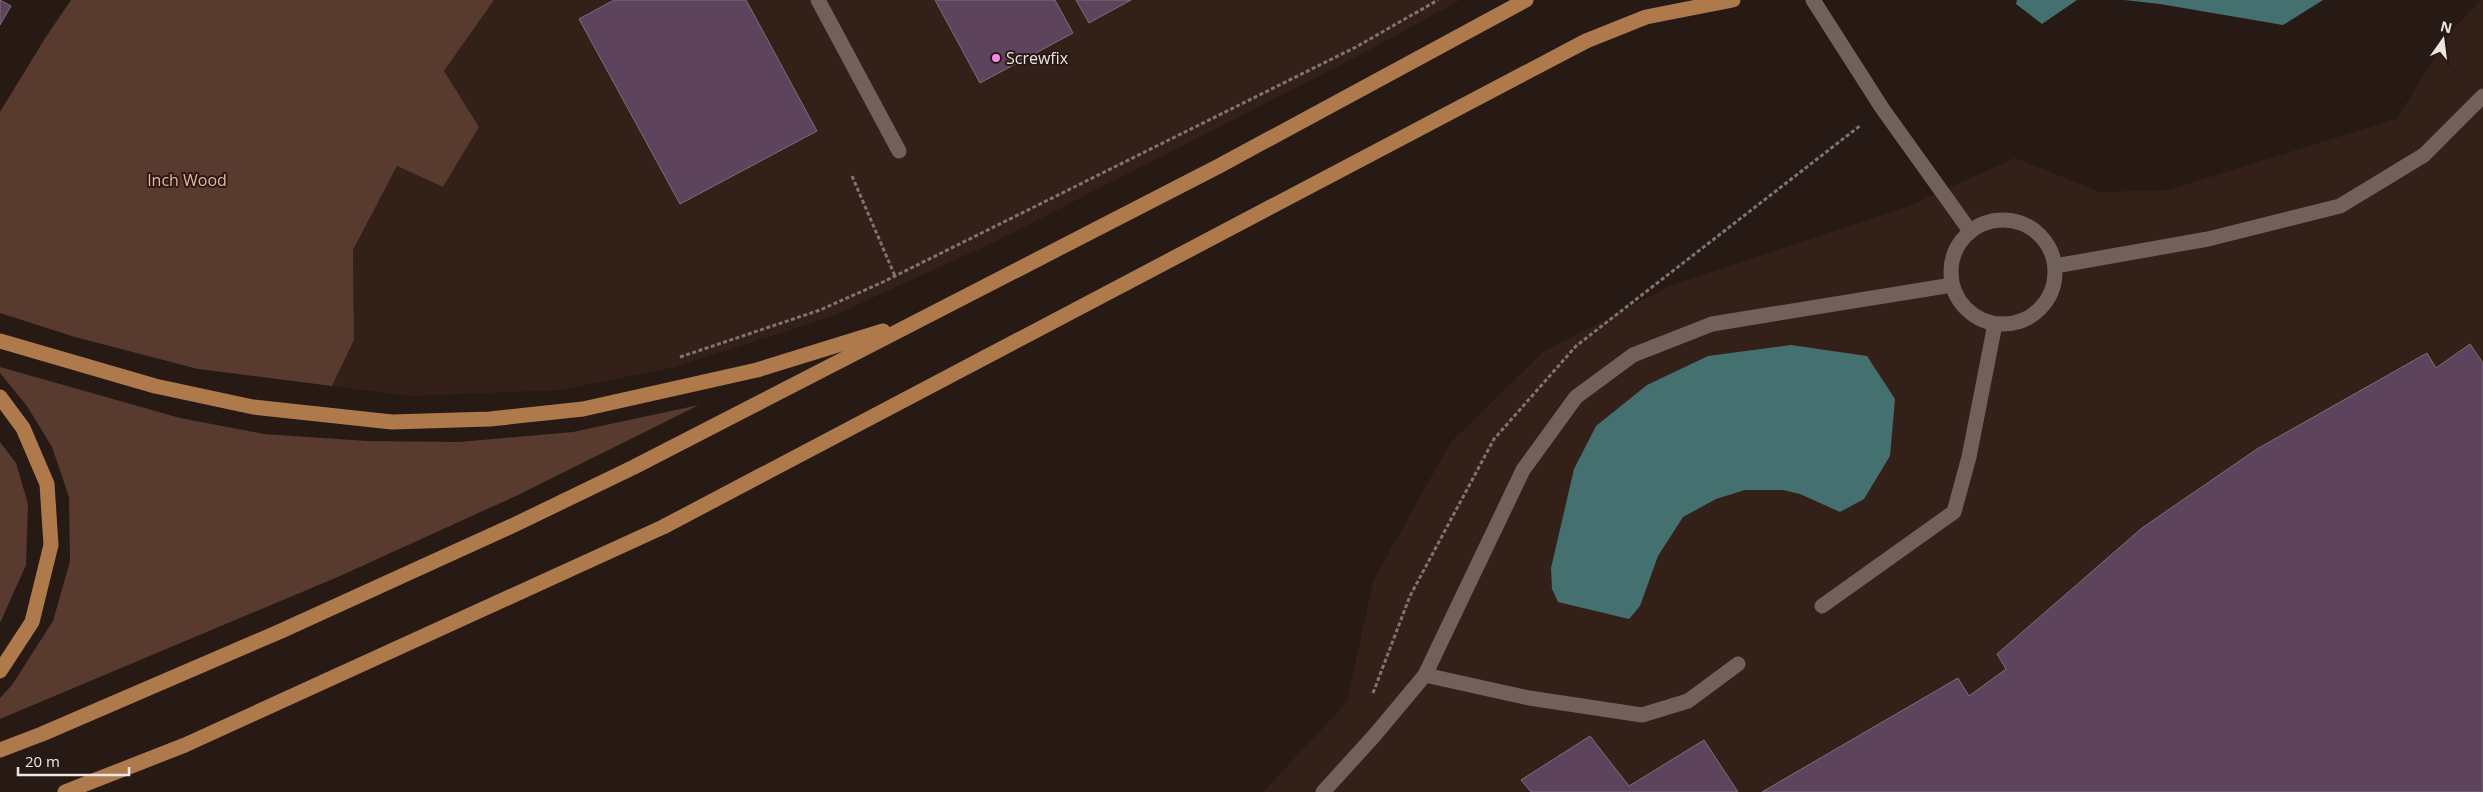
<svg xmlns="http://www.w3.org/2000/svg" width="2483" height="792" font-family="'Open Sans',sans-serif">
	<style>
		.built { fill: #332018 }
		.green { fill: #583a2e }
		.water { fill: #447070 }
		.building { fill: #5d445c; stroke: #7b6f7a }
		.lines { fill: none; stroke-linecap: round; stroke-linejoin: round }
		.path { stroke: #807470; stroke-width: 3; stroke-dasharray: 4 2.5; stroke-linecap: butt }
		.lane { stroke: #71615a; stroke-width: 15 }
		.primary { stroke: #ae7a4c; stroke-width: 15 }
		.poi-dot { fill: #f888ea; stroke: #271a15; stroke-width: 2 }
		.labels { text-anchor: middle; dominant-baseline: central; stroke-width: 4; stroke-linejoin: round; paint-order: stroke }
		.poi-label { font-size: 16px; fill: #eee5e1; stroke: #271a15; text-anchor: start }
		.park-label { font-size: 16px; fill: #f1b49b; stroke: #271a15 }
	</style>
	<rect width="100%" height="100%" fill="#271a15"/>
	<g class="built">
		<path d="M494,0h966l-94,52 -374,191 -161,74 -160,51 -110,22 -153,6 -76,-10 22,-46 -1,-90 44,-84 46,21v-115z"/>
		<path d="M2481,0h2v792h-1220l84,-90 26,-121 78,-139 92,-90 127,-66 237,-79 108,-49 85,34 68,-2 228,-71 58,-91z"/>
	</g>
	<g class="green">
		<path d="M71,0h423l-50,71 35,56 -36,60 -46,-21 -44,84 1,90 -22,46 -134,-17 -123,-32 -75,-24v-201l44,-72z"/>
		<path d="M0,367l180,51 84,16 103,7 92,1 114,-10 126,-27 -181,90 -178,81 -340,143v-21l12,-13 41,-64 17,-60 -1,-64 -17,-50 -25,-41 -27,-33z"/>
		<path d="M0,442l16,21 12,41 -2,61 -26,58z"/>
	</g>
	<g class="water">
		<path d="M2017,0h60l-35,24 -26,-20z"/>
		<path d="M2124,0h199l-40,25 -123,-21z"/>
		<path d="M1791,345l76,11 28,43 -5,57 -26,43 -24,13 -40,-18 -17,-4h-38l-29,9 -33,18 -25,39 -18,50 -11,13 -71,-17 -6,-13 -1,-21 23,-99 22,-43 51,-41 61,-29z"/>
	</g>
	<g class="building">
		<path d="M0,0l11,6 -11,19z"/>
		<path d="M614,0h132l71,131 -137,73 -101,-185z"/>
		<path d="M935,0h120l18,33 -93,50z"/>
		<path d="M1076,0h55l-42,23z"/>
		<path d="M2470,344l13,19v429h-721l196,-114 11,18 37,-27 -9,-15 145,-126 115,-79 170,-96 9,15z"/>
		<path d="M1590,736l39,50 75,-46 34,52h-207l-10,-12z"/>
	</g>
	<g class="lines">
		<g class="path">
			<path d="M852,176l43,100"/>
			<path d="M680,357l140,-47 63,-28 473,-235 82,-47"/>
			<path d="M1373,693l37,-97 84,-157 82,-93 285,-221"/>
		</g>
		<g class="lane">
			<path d="M818,0l81,151"/>
			<path d="M1813,0l69,108 88,123"/>
			<circle cx="2003" cy="272" r="52"/>
			<path d="M2055,266l153,-27 132,-33 84,-51 59,-59"/>
			<path d="M1822,606l132,-94 15,-55 26,-133"/>
			<path d="M1425,675l104,23 113,17 46,-14 50,-37"/>
			<path d="M1323,792l51,-56 51,-61 98,-205 53,-73 57,-42 79,-31 240,-39"/>
		</g>
		<g class="primary">
			<path d="M0,341l155,45 98,21 139,15 98,-3 93,-10 174,-39 126,-39"/>
			<path d="M0,397l23,31 24,56 4,61 -19,77 -32,49"/>
			<path d="M0,750l42,-16 239,-103 235,-107 118,-57 585,-301 307,-166"/>
			<path d="M65,792l120,-47 478,-218 923,-486 60,-24 87,-17"/>
		</g>
	</g>
	<circle class="poi-dot" cx="996" cy="58" r="5"/>
	<g class="labels">
		<g class="poi-label">
			<text x="1006" y="58">Screwfix</text>
		</g>
		<g class="park-label">
			<text x="187" y="180">Inch Wood</text>
		</g>
	</g>
	<g transform="translate(2443 40) rotate(14)" stroke="#271a15" stroke-width="4" paint-order="stroke">
	<path d="M0-4L9 19L0 12L-9 19Z" fill="#eee5e1"/>
	<text y="-8" font-size="14" font-weight="bold" text-anchor="middle" fill="#eee5e1">N</text>
	</g>
	<path d="M18 767v8h111v-8" fill="none" stroke="#eee5e1" stroke-width="2.5"/>
	<text x="25" y="767" font-size="15" fill="#eee5e1" stroke="#271a15" stroke-width="4" paint-order="stroke">20 m</text>
</svg>
